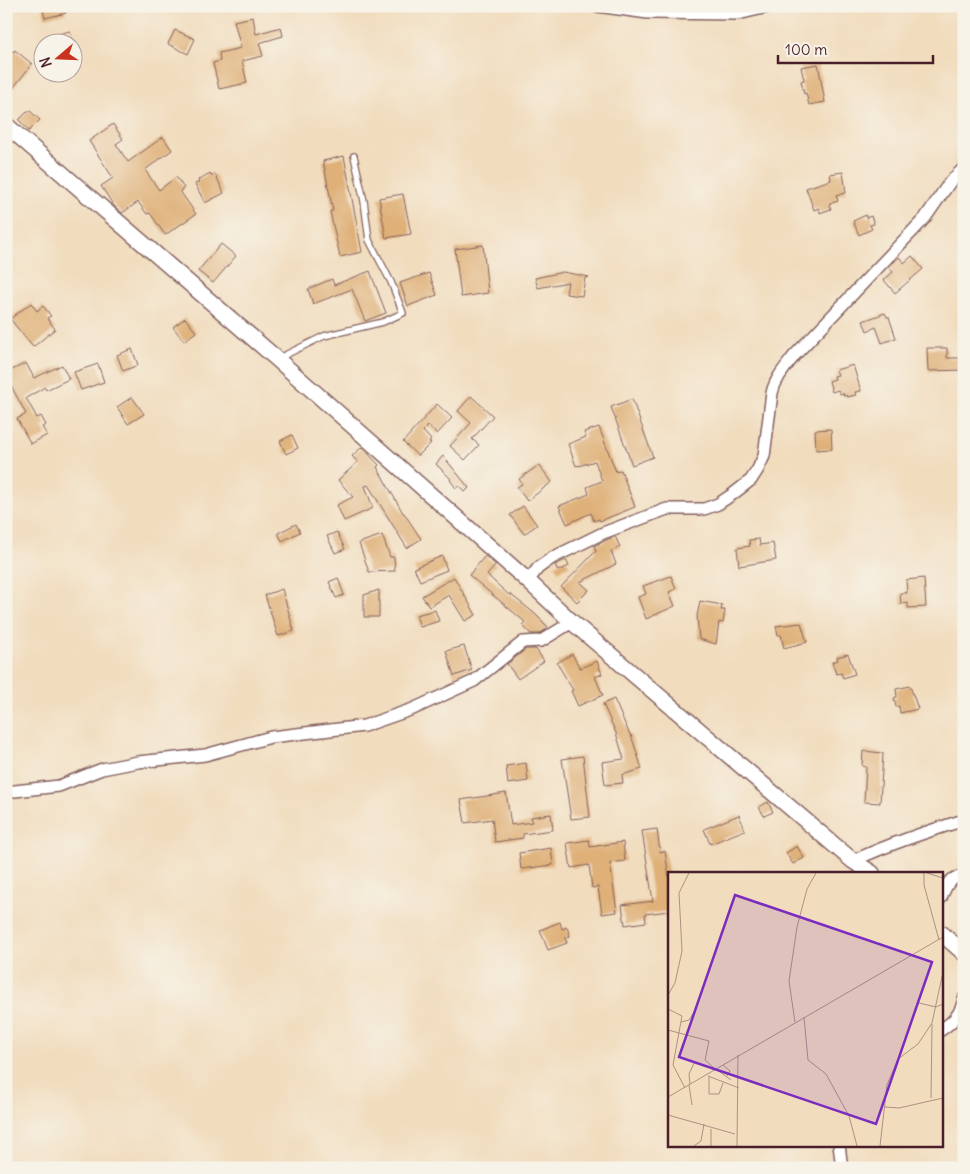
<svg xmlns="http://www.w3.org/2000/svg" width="970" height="1174" font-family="Delius,sans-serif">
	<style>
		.building { fill: #dfb078 }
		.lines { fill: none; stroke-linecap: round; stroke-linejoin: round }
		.service-casing { stroke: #84615e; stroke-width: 8 }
		.minor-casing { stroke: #84615e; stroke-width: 14 }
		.tertiary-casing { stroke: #84615e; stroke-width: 18 }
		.service { stroke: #fff; stroke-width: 5.5 }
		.minor { stroke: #fff; stroke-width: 11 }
		.tertiary { stroke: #fff; stroke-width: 15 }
		.inset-road { fill: none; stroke: #ae9083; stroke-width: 1 }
		.view { fill: #7b2cbf; fill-opacity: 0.15; stroke: #7b2cbf; stroke-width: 2.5 }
		.inset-edge { fill: none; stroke: #4a1f2b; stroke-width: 2.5 }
	</style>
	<rect width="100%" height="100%" fill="#f7f3e8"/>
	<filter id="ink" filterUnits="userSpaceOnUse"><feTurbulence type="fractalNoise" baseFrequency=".02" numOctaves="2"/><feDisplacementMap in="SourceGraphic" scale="10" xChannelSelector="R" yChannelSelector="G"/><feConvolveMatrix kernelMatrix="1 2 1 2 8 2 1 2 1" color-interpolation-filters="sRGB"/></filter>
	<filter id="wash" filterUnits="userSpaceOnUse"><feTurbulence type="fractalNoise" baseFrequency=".0096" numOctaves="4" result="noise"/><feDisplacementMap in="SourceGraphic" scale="20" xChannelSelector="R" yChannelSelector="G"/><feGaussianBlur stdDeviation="1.12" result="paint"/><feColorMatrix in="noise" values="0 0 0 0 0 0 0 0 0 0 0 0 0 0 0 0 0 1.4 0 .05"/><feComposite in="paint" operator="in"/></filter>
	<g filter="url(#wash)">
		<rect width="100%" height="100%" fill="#f1dcbd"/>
		<g id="blocks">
			<g class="building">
				<path d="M42,6h22l2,7 -21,5z"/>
				<path d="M253,17l3,17 25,-7 2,9 -24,7 4,13 -21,5 5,22 -28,6 -6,-26 7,-2 -1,-8 22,-5 -7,-27z"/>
				<path d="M175,30l20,9 -7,15 -20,-10z"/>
				<path d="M70,31l3,11h-16l-2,-7z"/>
				<path d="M6,46l8,6 1,-2 17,14 -26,33z"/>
				<path d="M818,64l7,38 -16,3 -3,-12 -2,1 -3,-13 3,-1 -3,-13z"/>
				<path d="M29,110l11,10 -11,11 -10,-11z"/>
				<path d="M113,124l10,15 -7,5 12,18 35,-25 9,13 -27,20 14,20 17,-13 8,11 -4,3 16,23 -31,21 -15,-22 -3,1 -9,-12 -16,11 -8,-7 -13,-20 12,-8 -24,-37z"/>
				<path d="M344,156l18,96 -22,5 -10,-46h3l-10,-50z"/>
				<path d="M843,172l3,21 -10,2 2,6 -9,3 2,5 -11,4 -1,-5 -5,2 -8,-22 25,-8 -1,-6z"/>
				<path d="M210,173l1,3 4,-2 9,19 -19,10 -10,-19 4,-2 -1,-2z"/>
				<path d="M403,194l8,40 -25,4 -7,-40z"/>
				<path d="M866,215v3l5,-2 3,8 -4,1 2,4 -13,6 -6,-14z"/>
				<path d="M221,244l15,12 -23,27 -15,-12z"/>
				<path d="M483,245l5,48 -27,4 -6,-48z"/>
				<path d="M912,256l11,13 -28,24 -11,-13 9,-8 -4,-5 10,-10 5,6z"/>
				<path d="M370,271l16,42 -21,8 -13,-32 -39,15 -5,-15 24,-10 2,6z"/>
				<path d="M563,272l26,5 -4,1 -3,18 -16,-2 2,-12 -30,6 -3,-10z"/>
				<path d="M429,273l8,22 -29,11 -8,-23z"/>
				<path d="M31,303l6,8 6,-5 8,10 -4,2 8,11 -22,18 -23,-28z"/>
				<path d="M885,313l2,4h2l7,21 -14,5 -6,-16 -9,4 -4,-10z"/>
				<path d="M185,318l11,14 -12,9 -11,-14z"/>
				<path d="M927,348h20v10h17v12l-36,1z"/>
				<path d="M132,349l6,16 -15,6 -6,-16z"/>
				<path d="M26,363l8,15 28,-13 7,14 -23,11 -1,-3 -19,11 11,20 4,-2 5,9 -4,2 5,8 -16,9 -14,-25 9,-5 -20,-38v-3z"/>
				<path d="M98,364l6,18 -23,8 -7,-18z"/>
				<path d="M853,365l8,26 -6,1 1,3 -9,2 -1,-2 -2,1 -1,-3 -3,1 -2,-4 -6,2 -3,-11 6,-2 -1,-3 4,-1 -2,-5z"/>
				<path d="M471,396l22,20 -21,23 7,6 -14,15 -15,-14 21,-23 -13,-12z"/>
				<path d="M132,397l12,17 -16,10 -11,-17z"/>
				<path d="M632,399l21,58 -21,8 -21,-58z"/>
				<path d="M437,404l15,14 -15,16 -9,-8 -5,5 8,9 -2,2 2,1 -13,13 -15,-14z"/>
				<path d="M599,427l17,45 5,-2 14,37 -35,14 -1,-2 -5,2 -3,-8 -24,11 -8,-18 30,-12 -2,-7 15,-6 -7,-20 -16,5v-1l-3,1 -8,-22 18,-7 -2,-5z"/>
				<path d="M831,429l1,20 -16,1 -1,-20z"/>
				<path d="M292,435l6,13 -12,6 -6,-13z"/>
				<path d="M362,447l17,18 -2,2 26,46h1l17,26 -14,9 -39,-63 -3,1 8,22 -29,13 -7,-16 16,-8 -15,-17 20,-18 -6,-6z"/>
				<path d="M443,456l26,32 -4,4 -6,-6 -3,2 -6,-8 1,-1 -15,-15z"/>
				<path d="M539,465l13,17 -25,19 -10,-14 5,-3 -3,-5z"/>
				<path d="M523,506l14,19 -13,9 -14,-19z"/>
				<path d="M296,524l4,8 -18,9 -4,-8z"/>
				<path d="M337,532l8,17 -10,4 -8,-17z"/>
				<path d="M382,535l8,22h4l1,14 -26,1 -10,-29z"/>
				<path d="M615,536l5,11 -9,4 5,13 -36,18 9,8 -12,12 -16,-15 35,-36 -2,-5z"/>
				<path d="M759,539l1,6 13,-2 3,17 -37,6 -2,-18 13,-2 -1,-6z"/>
				<path d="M442,556l5,14 -27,11 -6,-13z"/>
				<path d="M485,556l11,9 -9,10 22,20 1,-1 24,19 14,14 -3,3 -6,4h-8l-9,-9 3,-3 -56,-47z"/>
				<path d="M566,560l3,6 -11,5 -3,-6z"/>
				<path d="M671,576l5,13 -7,3 6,14 -29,13 -8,-22 8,-3 -3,-8z"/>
				<path d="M454,577l22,38 -11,6 -16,-26 -20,12 -7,-11z"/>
				<path d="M338,578l6,17 -8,3 -7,-16z"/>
				<path d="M924,578l2,29 -18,1v-5l-7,1 -1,-11h7l-1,-13z"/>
				<path d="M282,589l12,42 -16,5 -13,-41z"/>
				<path d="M379,590v27h-15v-22z"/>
				<path d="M700,601l22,4 -1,5h4l-2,13 -4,-1 -3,22 -17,-5 -2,-23z"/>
				<path d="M435,610l4,11 -19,6 -4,-12z"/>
				<path d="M801,623l6,19 -23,6 -3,-13h-3l-2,-9z"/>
				<path d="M464,646l8,24 -18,6 -8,-25z"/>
				<path d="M526,649h10l8,12 -26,18 -11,-15z"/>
				<path d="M572,654l8,14 17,-7 5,13 -7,3 8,18 -25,11 -7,-15 2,-1 -16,-27z"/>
				<path d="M848,654l7,20 -12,4 -2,-5 -5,1 -4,-12 6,-2 -1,-3z"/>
				<path d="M910,686l8,23 -18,4 -1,-7 -3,1 -2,-9 3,-1 -1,-8z"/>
				<path d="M614,699l16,36h1l11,34 -20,6 1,8 -18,2 -3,-23 22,-3 -8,-26 -13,-29z"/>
				<path d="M863,751l20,2 -3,50 -16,-1 2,-35 -4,-1z"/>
				<path d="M583,756l7,61 -19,2 -9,-60z"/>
				<path d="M526,763l2,18 -20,3 -2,-18z"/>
				<path d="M506,793l5,32 21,-3 -1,-5 20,-3 2,16 -30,4v4l-28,4 -3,-23 -27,4 -4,-23z"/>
				<path d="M768,802l5,10 -9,4 -5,-9z"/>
				<path d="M739,815l6,15 -35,14 -6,-15z"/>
				<path d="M657,829l3,23 5,-1 4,27v33l-24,3 1,8 -21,3 -3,-20 31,-4 -11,-70z"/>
				<path d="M589,840l1,7 33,-5 2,19 -15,2 7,49 -15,2 -4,-27 -6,1 -3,-23 -18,3 -4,-25z"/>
				<path d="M797,846l7,12 -11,6 -7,-11z"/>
				<path d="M551,848l2,17 -32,4 -2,-16z"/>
				<path d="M560,922l2,7 5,-2 3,9 -5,2 2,5 -19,7 -8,-20z"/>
			</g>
		</g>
	</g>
	<g filter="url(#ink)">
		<use href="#blocks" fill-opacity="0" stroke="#84615e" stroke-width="1"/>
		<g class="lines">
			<g class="service-casing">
				<path id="service" d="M279,358l45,-22 59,-14 20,-9 -12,-31 -22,-42 -5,-39 -10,-45"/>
			</g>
			<g class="minor-casing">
				<g id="minor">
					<path d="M597,6l51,7 90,1 33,-8"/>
					<path d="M528,581l10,-13 14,-10 51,-25 64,-24h37l14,-5 15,-10 18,-14 7,-11 6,-13 8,-63c3,-14 13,-25 22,-37l131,-138 25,-36 14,-14"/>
					<path d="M6,792l53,-6 43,-17 36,-7 67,-7 66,-18 93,-11 49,-17 61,-28 49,-39 18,-1 31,-19"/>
					<path d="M853,861c36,-17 73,-29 111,-41"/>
					<path d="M941,898c5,-12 8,-22 23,-21"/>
					<path d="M941,1030c13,-9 20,-16 23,-32"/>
					<path d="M839,1145l3,23"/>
				</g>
			</g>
			<g class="tertiary-casing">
				<g id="tertiary">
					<path d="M6,125l271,234 251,222 44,41 281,239 19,12"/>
					<path d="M941,933l23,20"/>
				</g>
			</g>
			<use href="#service" class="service"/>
			<use href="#minor" class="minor"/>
			<use href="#tertiary" class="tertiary"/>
		</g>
	</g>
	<g transform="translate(668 872)">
		<rect width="275" height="275" fill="#f1dcbd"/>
		<path class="inset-road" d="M256,1v12l15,55M259,1l16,5M0,123l7,-12 7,-32 -3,-58 10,-20M251,131l17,4 7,-3M0,137l14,7 -9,49 12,23M136,145l4,43 18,14 23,42 8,30M13,150l8,-2 5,-8M127,150l-6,-41 8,-54 10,-38 9,-16M0,158l41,11 -4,19 10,9M55,193l7,6 -3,5M48,197l15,11M40,204l31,12M41,205v17h10l4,-11M22,212l-1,-10 6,-13M21,213l3,20M0,225l275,-160M263,226l1,-74M217,235l14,1 44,-10M0,243l67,19M43,257v17M26,274l7,-5 3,-17M69,274l1,-91M212,274l7,-61 11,-26 20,-15 14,-21 11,-51"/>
		<path class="view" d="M67,23l197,67 -56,162 -197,-67z"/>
		<rect width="275" height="275" class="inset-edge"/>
	</g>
	<rect width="970" height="1174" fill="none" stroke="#f7f3e8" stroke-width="25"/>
	<g transform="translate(58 58) rotate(251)"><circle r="24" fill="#f7f3e8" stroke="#b29e9c"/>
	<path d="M0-4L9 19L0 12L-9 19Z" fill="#c8321e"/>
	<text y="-8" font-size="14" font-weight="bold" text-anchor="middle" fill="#4a1f2b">N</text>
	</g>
	<path d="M778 55v8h155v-8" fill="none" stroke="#4a1f2b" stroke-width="2.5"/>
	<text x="785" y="55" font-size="15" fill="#4a1f2b" stroke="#f7f3e8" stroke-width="4" paint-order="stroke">100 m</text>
</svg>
